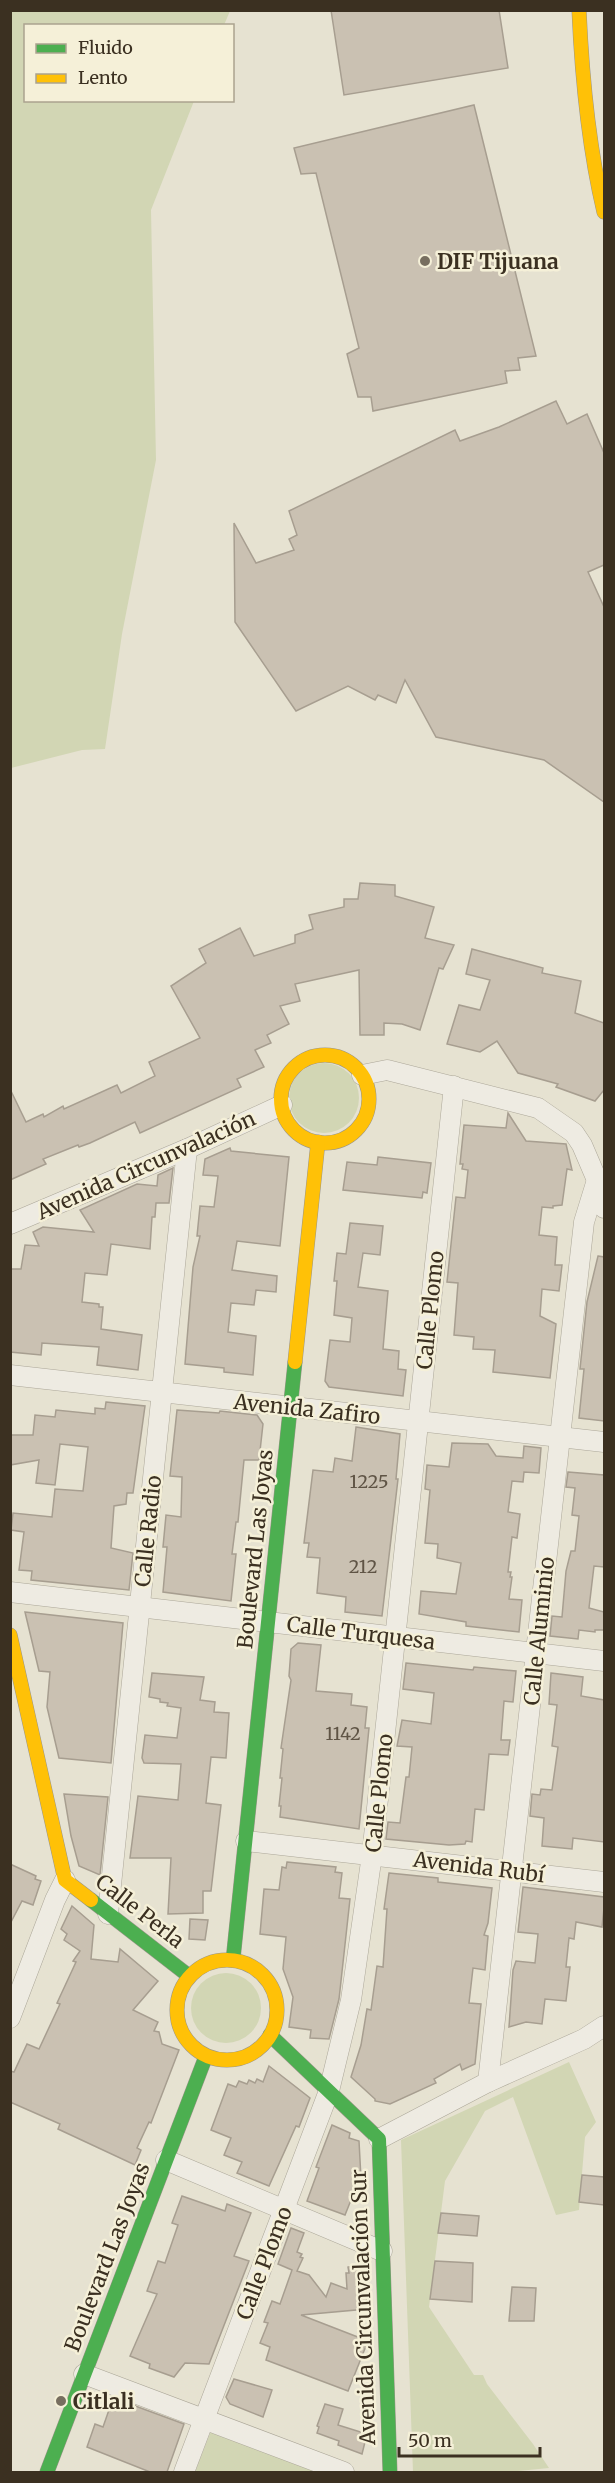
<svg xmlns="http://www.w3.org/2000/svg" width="615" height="2483" font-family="Merriweather,serif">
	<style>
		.green { fill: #d2d6b4 }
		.building { fill: #cac1b2; stroke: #a79e90; stroke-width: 1.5 }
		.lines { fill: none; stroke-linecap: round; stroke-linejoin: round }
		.street-casing { stroke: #aca799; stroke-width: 21 }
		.fast-casing { stroke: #9b968a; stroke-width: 15 }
		.slow-casing { stroke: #9b968a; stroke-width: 15 }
		.street { stroke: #eeebe2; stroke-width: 20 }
		.fast { stroke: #4caf50; stroke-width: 14 }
		.slow { stroke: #ffc107; stroke-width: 14 }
		.poi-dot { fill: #776e5f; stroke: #f5f0d8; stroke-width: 2 }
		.labels { text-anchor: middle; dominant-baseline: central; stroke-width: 5; stroke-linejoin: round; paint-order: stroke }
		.number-label { font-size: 18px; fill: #5f5445 }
		.poi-label { font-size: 21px; font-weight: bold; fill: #3b3021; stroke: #f5f0d8; text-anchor: start }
		.street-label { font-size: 21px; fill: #3b3021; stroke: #f5f0d8 }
	</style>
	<rect width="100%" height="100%" fill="#e6e2d1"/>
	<g class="green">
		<path d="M10,11h220l-6,14 -198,1v74l168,1 -43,109 5,250 -34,174 -17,115 -23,1 -71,18z"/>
		<circle cx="324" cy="1098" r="35"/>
		<circle cx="226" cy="2008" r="35"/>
		<path d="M569,2062l27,60 -11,15 -6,73 -23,5 -43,-118 -28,14 -40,70 -16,126 45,68h9l4,9 46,60 16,24 -41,4h-95l-12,-332z"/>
		<path d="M211,2431l109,41h-125z"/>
	</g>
	<g class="building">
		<path d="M331,10h168l9,58 -164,27z"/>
		<path d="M474,105l62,251 -18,2 2,12 -15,1 2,12 -134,28 -2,-14h-13l-11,-43 12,-6 -43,-175 -15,1 -7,-26z"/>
		<path d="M556,401l11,23 20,-10 17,39v112l-16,7 16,35v195l-60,-42 -108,-23 -31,-57 -9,23 -18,-8 -3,5 -27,-14 -52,25 -61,-89 -1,-99 22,40 38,-13 -5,-11 8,-4 -8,-24 166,-81 5,11 39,-14z"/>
		<path d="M360,883l35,2v11l39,11 -9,31 29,7 -11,24 -4,-1 -19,62 -18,-6 -18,-1v12h-24l-1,-65 -64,14 5,17 -20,5 9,18 -22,11 4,8 -16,7 9,17 -27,12 4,8 -101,46 -5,-11 -45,21 -11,4 -1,-2 -35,14 3,5 -36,16v-91l16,33 17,-8 1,3 19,-11 1,3 53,-24 4,8 34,-17 -6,-14 51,-24 -29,-52 35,-23 -7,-14 41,-21 14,28 41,-13v-8l18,-6 -4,-14 35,-8v-8h14z"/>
		<path d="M472,949l71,19 -1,5 39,8 -6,32 29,10v67l-9,11 -39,-14 2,-3 -40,-11 -21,-32 -17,11 -33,-8 12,-39 21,5 10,-30 -24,-6z"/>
		<path d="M508,1113l18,28 40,3 6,26 -5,-1 -5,36 -9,1v2l-11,-1 -3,28 18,2 -2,28h7l-3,26 -17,-2 -2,27 16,8 -6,54 -57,-6 2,-22 -22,-1 1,-12 -20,-2 4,-52 -11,-1 9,-85 9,1 3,-28 -6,-1 1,-5h-3l4,-39 42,3z"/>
		<path d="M230,1148l1,3 58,6 -9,89 -43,-5 -5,29 45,6 -1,16 -20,-2 -2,15 -23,-2 -3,29 28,4 -3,39 -29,-3v-4l-39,-4 8,-97 7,-31h-3l3,-30 14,1 4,-31 -15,-1 2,-16z"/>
		<path d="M378,1157l53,6 -4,30 -4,-1 -1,6 -79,-8 4,-28 30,3z"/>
		<path d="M173,1168l-4,35h-13l-1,14h-3l-2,32 -39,-5 -4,31 -22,-2 -3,29 17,2v3h4l-2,22 41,6 -4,35 -41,-5 2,-18 -57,-4 -1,12 -31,-3v-83h11l4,-24 14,1 -6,-14 10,-5 51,5 -14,-22 57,-26 20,2 1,-11z"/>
		<path d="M350,1223l33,3 -3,29 -17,-2 -5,34 30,4 -5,58 16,2 -1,18 8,1 -3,26 -74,-9 -4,-6 5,-41 20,2 2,-24 -18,-3 3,-34h-3l3,-28 9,1z"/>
		<path d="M598,1256l6,1v164l-25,-3 5,-49h-4l7,-67z"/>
		<path d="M106,1402l39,4 -12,87h-6l-1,11 -12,2 -3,42 22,5 -4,37 -98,-10 1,-9 -13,-1 5,-38 -13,-2 2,-17 39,4 3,-28 28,2 5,-44 -28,-3 -5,41 -19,-2 3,-23 -29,5v-30h23l2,-20 20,2 1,-7 39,4v-6l10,1z"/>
		<path d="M177,1410l42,3 1,-2 37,4 6,9 -4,36h-15l-6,62h-2l-4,32h4l-5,47 -68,-9 4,-45h-4l3,-32 15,2 1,-40 -12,-1z"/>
		<path d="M356,1427l44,7 -4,45h2l-16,137 -37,-4 1,-15 -29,-4 3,-35 -13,-1 2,-14h-5l9,-73 20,2 2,-14 17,3z"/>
		<path d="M452,1443l36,1 8,12 27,2 1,-12 17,2 -2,25 -15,-1 -1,10 -11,-1 -4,31 12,2 -3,24 -5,-1 -4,35h3l-1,5h2l-3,22 13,1 -3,32 -53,-6v-4l-47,-8 2,-23 35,3 5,-31 -24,-5 1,-14 -13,-1 5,-53 -5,-1 2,-24 22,2z"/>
		<path d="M568,1472l36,3v92l-10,-1 -5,42 15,4v18h-9v2l-16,-2 -1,9 -28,-3 2,-20 10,1 4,-46 5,-20h4l4,-35 -7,-1 3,-27 -9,-1z"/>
		<path d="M25,1612l98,11 -12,140 -52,-5 -12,-51 3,-35 -11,-1z"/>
		<path d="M298,1643l23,2 -5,46 36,3 -1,11 16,2 -2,21h4l-10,101 -79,-12 1,-11h-2l3,-28h-2l3,-29 -2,-1 10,-68 -2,-4 2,-27z"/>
		<path d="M406,1663l67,7 1,-3 42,4 -3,31 -9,-1 -3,39h9l-2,15 -19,-1 -5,56 -9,-1 -3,33 -6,-1 -1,3 -16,1 -63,-6 2,-17 12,1 6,-46h3l3,-30 -15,-1 5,-26 29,4 3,-31 -31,-4z"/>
		<path d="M152,1673l52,4 -4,23 15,2 -1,10 15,1 -3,45 -15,-1 -5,46 15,2 -10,86h-8v22l-35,1 3,-56h-41l8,-62 40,4 3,-36 -37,-1 -2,-5 3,-23 32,3 4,-30 -14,-2 1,-3 -8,-1v-3l-11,-2z"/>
		<path d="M551,1673l32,4 -2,19 23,4v142l-31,-4 -1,11 -30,-3 2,-28 -14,-2 2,-22 8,1 1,-6 11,1 6,-43 -6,-1 5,-41 -8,-1z"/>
		<path d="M64,1794l44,3 -8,78 -21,-9 -8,-30z"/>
		<path d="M287,1862l49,5 -1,5 7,1 -3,25 11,1 -11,100 -10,40 -19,-1 1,-8 -22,-3 4,-30 -10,-28 3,-32 -26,-3 4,-45 15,1 3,-23 4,1z"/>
		<path d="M10,1864l26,12 -1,3 6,2 -8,24 -11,-4 -12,23z"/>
		<path d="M389,1873l49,5v4l54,6 -4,35 -4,12 4,1 -3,34 -12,-2 -4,35 12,1 -6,60 -13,6 -2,-6 -26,15 2,4 -46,21 -15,-3v-2l-24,-22 10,-32 6,-36 4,1 6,-44 6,1 4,-58h-3z"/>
		<path d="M523,1887l81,10v11l-2,19 -26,-5 -2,17 -5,-1 -3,29h4l-4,34 -21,-2 -3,25 -16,-2 -17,5 4,-57 3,-9 19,2 3,-29 -20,-2z"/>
		<path d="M72,1906l22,19 -3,34 27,3 2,-13 38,32 -25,29 25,12 -4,9 5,1 3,12 17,6 -28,73 -2,-1 -12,26 4,2 -6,15 -77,-36 2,-5 -50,-22v-31l4,1 13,-28 12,5 21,-45 -3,-1 19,-41 -3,-1 7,-10 -16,-11 3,-6 -6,-5z"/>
		<path d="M190,1919l18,1 -3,20 -16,-1z"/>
		<path d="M269,2066l41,32 -11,29 -3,-1 -27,60 -32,-13 5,-11 -18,-7 7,-17 -20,-8 17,-46 8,3 3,-6 8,3 2,-4 6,3 2,-4 6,3z"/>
		<path d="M332,2125l18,8 -1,5 10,3 3,56 -9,-2 -8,20 -38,-14 12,-33 -3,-1z"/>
		<path d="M582,2175l22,2v28l-25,-3z"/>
		<path d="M182,2196l43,15 2,-7 24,9 -17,43 15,5 -40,103 -24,-1 -11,14 -25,-9 1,-4 -20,-8 27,-62 -10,-3 11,-30 7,2 13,-38 -6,-2z"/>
		<path d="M441,2213l38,3 -2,20 -39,-3z"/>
		<path d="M291,2228l13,5 -7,19 5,2 -2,3 3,1 -6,13 12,4 17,22 5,-14 16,6 -1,-16h3l-1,-6 17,-3 2,45 -66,6 67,26 -20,50 -82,-31 4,-13 -10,-4 8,-20 -4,-1 8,-21 8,3 12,-34 -14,-6z"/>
		<path d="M435,2261l38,2 -1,39 -42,-3z"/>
		<path d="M512,2287l24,1 -2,33h-25z"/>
		<path d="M234,2379l38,11 -9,27 -33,-13 -4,-7z"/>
		<path d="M119,2400l65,24 -17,48h-17l-63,-25 8,-23 8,3 7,-20 2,-3 5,1z"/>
		<path d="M325,2404l18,5 -5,16 29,9 -5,20 -24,-9 1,-4 -22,-8 2,-6 -2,-1z"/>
	</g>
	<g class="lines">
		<g class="street-casing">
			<g id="street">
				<path d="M362,1075l25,-5 151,38 36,25 8,12 15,35 7,28"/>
				<path d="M10,1224l177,-75 95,-44"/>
				<path d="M10,1375l594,67"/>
				<path d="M10,1592l594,69"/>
				<path d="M246,1841l358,41"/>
				<path d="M108,1914l79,-765"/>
				<path d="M10,2018l45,-118 10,-20"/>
				<path d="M488,2082l96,-860 13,-42"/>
				<path d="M379,2139l109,-57 96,-43 20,-13"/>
				<path d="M166,2160l216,91"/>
				<path d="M84,2374l260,98"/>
				<path d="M184,2472l145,-381 22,-91 21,-145 82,-769"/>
			</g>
		</g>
		<g class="fast-casing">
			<g id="fast">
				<path d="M91,1900l98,76"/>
				<path d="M233,1960l62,-598"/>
				<path d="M270,2035l109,104 11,333"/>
				<path d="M47,2472l159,-416"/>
			</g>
		</g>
		<g class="slow-casing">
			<g id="slow">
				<path d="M579,10c3,68 9,135 25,202"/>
				<circle cx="325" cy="1099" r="44"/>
				<path d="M295,1362l23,-220"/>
				<path d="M10,1635l55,245 26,20"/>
				<circle cx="227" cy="2010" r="50"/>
			</g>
		</g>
		<use href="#street" class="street"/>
		<use href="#fast" class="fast"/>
		<use href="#slow" class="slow"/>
	</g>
	<g class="poi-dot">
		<circle cx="425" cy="261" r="6"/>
		<circle cx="61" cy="2401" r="6"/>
	</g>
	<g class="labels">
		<g class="number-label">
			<text x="369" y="1481">1225</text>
			<text x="363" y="1566">212</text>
			<text x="343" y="1733">1142</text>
		</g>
		<g class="poi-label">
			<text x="437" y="261">DIF Tijuana</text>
			<text x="73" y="2401">Citlali</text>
		</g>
		<g class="street-label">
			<text transform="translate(146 1165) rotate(-24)">Avenida Circunvalación</text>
			<text transform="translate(430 1310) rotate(-84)">Calle Plomo</text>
			<text transform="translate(307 1409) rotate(6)">Avenida Zafiro</text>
			<text transform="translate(148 1531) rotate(-84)">Calle Radio</text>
			<text transform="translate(255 1549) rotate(-84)">Boulevard Las Joyas</text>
			<text transform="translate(539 1631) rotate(-84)">Calle Aluminio</text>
			<text transform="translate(361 1633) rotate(7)">Calle Turquesa</text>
			<text transform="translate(379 1793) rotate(-84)">Calle Plomo</text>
			<text transform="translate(479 1867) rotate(7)">Avenida Rubí</text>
			<text transform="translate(140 1911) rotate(38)">Calle Perla</text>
			<text transform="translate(107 2257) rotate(-69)">Boulevard Las Joyas</text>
			<text transform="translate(264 2263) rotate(-69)">Calle Plomo</text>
			<text transform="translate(363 2307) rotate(-92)">Avenida Circunvalación Sur</text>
		</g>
	</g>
	<rect width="615" height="2483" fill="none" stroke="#3b3021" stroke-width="24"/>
	<rect x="24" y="24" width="210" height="78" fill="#f5f0d8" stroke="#aba38f" stroke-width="1.5"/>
	<rect x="36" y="44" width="30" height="9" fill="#4caf50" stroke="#aba38f" stroke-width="1.5"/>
	<text x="78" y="54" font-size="18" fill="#3b3021">Fluido</text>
	<rect x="36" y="74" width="30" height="9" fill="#ffc107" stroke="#aba38f" stroke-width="1.5"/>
	<text x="78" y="84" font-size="18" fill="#3b3021">Lento</text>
	<path d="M399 2447v9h141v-9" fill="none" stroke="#3b3021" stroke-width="3"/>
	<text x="408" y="2447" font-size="18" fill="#3b3021" stroke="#f5f0d8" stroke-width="4.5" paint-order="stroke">50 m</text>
</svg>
